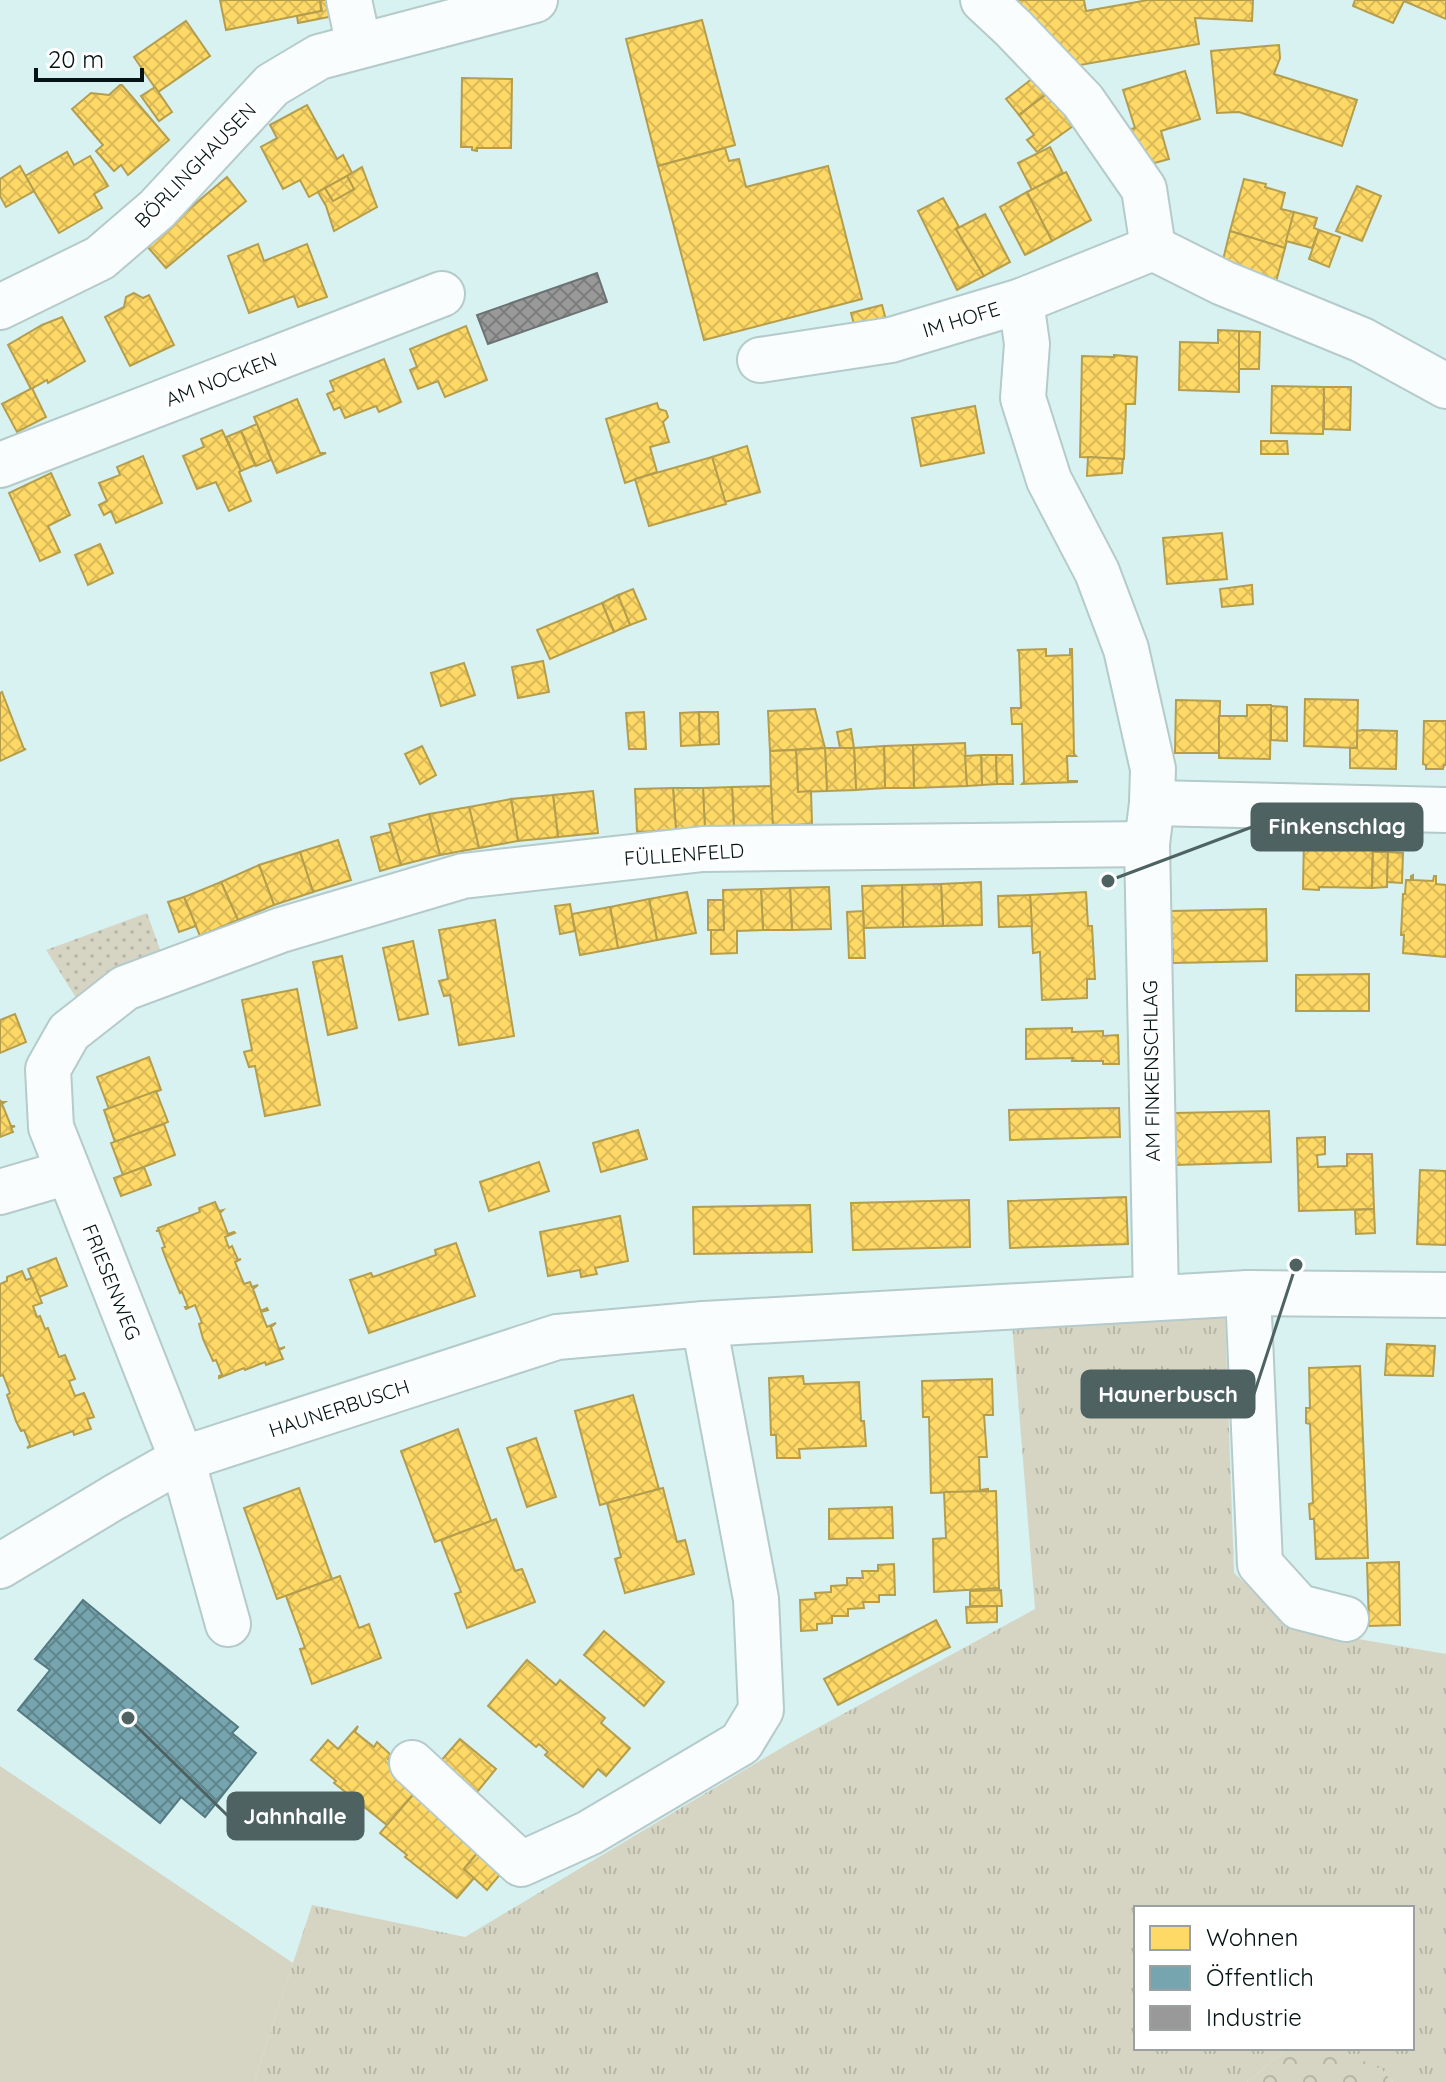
<svg xmlns="http://www.w3.org/2000/svg" width="1446" height="2082" font-family="Quicksand,sans-serif">
	<style>
		.grass { fill: url(#grass-tufts); fill-rule: evenodd }
		.forest { fill: url(#forest-crowns) }
		.park { fill: url(#park-dots) }
		.garden { fill: #d6d5c4 }
		.homes { fill: url(#homes-cross-hatch); stroke: #b49e4d; stroke-width: 2 }
		.public { fill: url(#public-cross-hatch); stroke: #547a80; stroke-width: 2 }
		.industry { fill: url(#industry-cross-hatch); stroke: #6c7171; stroke-width: 2 }
		.lines { fill: none; stroke-linecap: round; stroke-linejoin: round }
		.minor-casing { stroke: #b5caca; stroke-width: 48 }
		.minor { stroke: #f9fdfd; stroke-width: 44 }
		.labels { text-anchor: middle; dominant-baseline: central; stroke-width: 8; stroke-linejoin: round; paint-order: stroke }
		.street-label { font-size: 20px; fill: #041414; stroke: #fff }
		.leader { fill: none; stroke: #4e6262; stroke-width: 3 }
		.callout-dot { fill: #4e6262; stroke: #fff; stroke-width: 3 }
		.callout { fill: #4e6262; stroke: #4e6262; stroke-width: 3 }
		.callout-label { font-size: 22px; text-anchor: middle; font-weight: bold; fill: #fff }
	</style>
	<defs>
		<pattern id="grass-tufts" width="24" height="20" patternUnits="userSpaceOnUse" patternTransform="scale(2)"><rect width="24" height="20" fill="#d6d5c4"/><path d="M3 7l-1-3M5 7V3M7 7l1-3M15 17l-1-3M17 17v-4M19 17l1-3" fill="none" stroke="#b6b6a8"/></pattern>
		<pattern id="forest-crowns" width="20" height="18" patternUnits="userSpaceOnUse" patternTransform="scale(2)"><rect width="20" height="18" fill="#d6d5c4"/><path d="M2 6a3 3 0 1 1 6 0M12 15a3 3 0 1 1 6 0" fill="none" stroke="#b6b6a8"/></pattern>
		<pattern id="park-dots" width="8" height="8" patternUnits="userSpaceOnUse" patternTransform="scale(2)"><rect width="8" height="8" fill="#d6d5c4"/><path d="M2 2h.1M6 6h.1" fill="none" stroke="#b6b6a8" stroke-width="1.8" stroke-linecap="round"/></pattern>
		<pattern id="homes-cross-hatch" width="8" height="8" patternUnits="userSpaceOnUse" patternTransform="scale(2)"><rect width="8" height="8" fill="#ffd966"/><path d="M0 0l8 8M0 8l8-8" fill="none" stroke="#d9b958"/></pattern>
		<pattern id="public-cross-hatch" width="8" height="8" patternUnits="userSpaceOnUse" patternTransform="scale(2)"><rect width="8" height="8" fill="#76a5af"/><path d="M0 0l8 8M0 8l8-8" fill="none" stroke="#5f858d"/></pattern>
		<pattern id="industry-cross-hatch" width="8" height="8" patternUnits="userSpaceOnUse" patternTransform="scale(2)"><rect width="8" height="8" fill="#999"/><path d="M0 0l8 8M0 8l8-8" fill="none" stroke="#7b7c7c"/></pattern>
	</defs>
	<rect width="100%" height="100%" fill="#d8f2f2"/>
	<path class="grass" d="M1225,1313l9,260 60,55 152,26v428h-53l-12,-13 -94,-20 -40,33h-993l58,-177 153,32 323,-193 247,-135 -23,-285zM1136,1908h276v140h-276z"/>
	<path class="forest" d="M1287,2049h51l43,20 12,13h-146z"/>
	<path class="park" d="M147,913l14,39 -83,49 -32,-51z"/>
	<path class="garden" d="M0,1766l293,197 -39,119h-254z"/>
	<g class="homes">
		<path d="M220,0h100l1,11 -95,19z"/>
		<path d="M320,0h16l3,15 -41,8 -1,-7 25,-5z"/>
		<path d="M997,0h87l2,11 62,-11h105l-1,21 -57,-3 4,26 -130,23z"/>
		<path d="M1355,0h91v19l-42,-18 -11,22 -40,-17z"/>
		<path d="M702,20l33,125 -77,21 -32,-127z"/>
		<path d="M186,21l24,35 -52,36 -24,-35z"/>
		<path d="M1279,45l1,13 -6,16 83,26 -15,46 -103,-34 -22,1 -6,-62z"/>
		<path d="M1185,71l15,48 -39,12 8,28 -22,6 -20,-35 8,-2 -12,-38z"/>
		<path d="M462,78l50,1 -1,69h-34v3l-5,-1v-3h-11z"/>
		<path d="M1033,78l14,15 -28,22 -13,-16z"/>
		<path d="M120,85h2l47,55 -41,35 -7,-10 -7,6 -18,-20 7,-6 -31,-36 19,-16 18,2z"/>
		<path d="M155,87l17,25 -13,9 -18,-25z"/>
		<path d="M1048,93l25,33 -36,26 -10,-12 7,-5 -15,-20z"/>
		<path d="M307,105l30,54 6,-4 9,18 -43,24 -9,-17 -17,9 -22,-42 16,-9 -7,-13z"/>
		<path d="M1050,147l13,26 -31,17 -14,-27z"/>
		<path d="M725,148l4,13 10,-2 7,28 82,-21 34,133 -158,41 -46,-174z"/>
		<path d="M67,152l7,13 16,-9 18,30 -14,8 8,14 -43,25 -34,-57z"/>
		<path d="M20,166l14,25 -28,16 -6,-11v-17z"/>
		<path d="M362,167l15,40 -43,24 -8,-25 -8,-14 7,-4 8,13 21,-12 -7,-13z"/>
		<path d="M1066,172l25,48 -39,21 -25,-49z"/>
		<path d="M347,176l7,13 -21,12 -8,-13z"/>
		<path d="M227,177l19,24 -80,67 -20,-23z"/>
		<path d="M1244,179l22,5 -1,3 20,6 -4,16 13,3 -9,36 -55,-17z"/>
		<path d="M1357,186l24,10 -19,45 -26,-10z"/>
		<path d="M1027,192l25,49 -27,14 -25,-48z"/>
		<path d="M943,198l16,29 -3,2 28,47 -27,14 -39,-79z"/>
		<path d="M1294,212l23,6 -3,10 5,2 -7,18 -26,-7z"/>
		<path d="M985,214l25,48 -26,14 -28,-47z"/>
		<path d="M1319,230l21,7 -11,30 -20,-8z"/>
		<path d="M1230,231l55,17 -9,34 -54,-18z"/>
		<path d="M258,244l6,17 43,-17 20,53 -29,10 -4,-11 -45,17 -21,-57z"/>
		<path d="M134,293l9,5 6,-3 25,50 -44,21 -25,-49 19,-10 2,-10z"/>
		<path d="M882,305l4,15 -31,8 -4,-15z"/>
		<path d="M62,317l23,44 -37,22 -1,-3 -16,9 -23,-44 34,-20z"/>
		<path d="M466,326l21,54 -42,17 -7,-16 -20,8 -8,-19 7,-3 -7,-18z"/>
		<path d="M1218,330l21,1v61l-60,-2 1,-48 38,1z"/>
		<path d="M1239,331l21,1 -1,37h-20z"/>
		<path d="M1114,355l23,2 -2,47h-9l-2,55 -44,-2 2,-101 32,1z"/>
		<path d="M384,359l17,43 -22,10 -3,-6 -31,12 -5,-11 -6,3 -7,-16 7,-3 -4,-10z"/>
		<path d="M1272,386l52,1 -1,47 -52,-1z"/>
		<path d="M1324,387h27l-1,43 -26,-1z"/>
		<path d="M32,388l14,29 -29,15 -15,-28z"/>
		<path d="M297,399l23,54h6l-49,20 -23,-56z"/>
		<path d="M657,403l2,6 7,2 2,6 -5,5 6,20 -19,5 7,25 -32,11 -19,-64z"/>
		<path d="M975,406l9,47 -63,13 -9,-48z"/>
		<path d="M257,424l14,36 -15,6 -15,-35z"/>
		<path d="M222,430l19,41 -2,1 12,29 -22,10 -13,-29 -19,7 -14,-33 21,-9 -3,-8z"/>
		<path d="M241,431l14,34 -14,6 -15,-34z"/>
		<path d="M1261,441h26l1,13h-27z"/>
		<path d="M747,446l13,46 -35,10 -13,-45z"/>
		<path d="M143,456l19,47 -46,20 -5,-12 -7,4 -5,-10 8,-4 -8,-18 21,-8 -3,-8z"/>
		<path d="M712,457l14,47 -77,22 -14,-47z"/>
		<path d="M1088,457l35,2 -1,14 -35,3z"/>
		<path d="M51,473l19,42 -22,11 12,26 -20,9 -31,-68z"/>
		<path d="M1222,533l5,46 -60,5 -4,-46z"/>
		<path d="M100,544l13,29 -25,12 -13,-30z"/>
		<path d="M1252,585l1,19 -31,3 -2,-18z"/>
		<path d="M633,589l13,30 -16,6 -12,-30z"/>
		<path d="M618,595l12,30 -16,7 -12,-29z"/>
		<path d="M602,603l12,29 -64,27 -13,-29z"/>
		<path d="M1046,649v7l24,-1v-6h2l2,105 2,2h-9l1,25h9v1l-55,2 2,-2 -2,-58h-10l-1,-16h10l-2,-57 -2,-1z"/>
		<path d="M543,661l6,31 -31,6 -6,-31z"/>
		<path d="M464,663l11,32 -34,11 -10,-33z"/>
		<path d="M2,692l22,57h2l-26,12v-68z"/>
		<path d="M1305,699l53,1 -1,48 -53,-2z"/>
		<path d="M1176,700l44,1 -1,52h-44z"/>
		<path d="M1247,705h24l-1,54 -51,-1v-42h28z"/>
		<path d="M1271,706l16,1v34l-16,-1z"/>
		<path d="M815,709l10,39 -55,3 -2,-40z"/>
		<path d="M644,712l2,37h-17l-3,-36z"/>
		<path d="M699,712l1,33 -19,1 -1,-33z"/>
		<path d="M699,712h19l1,32 -19,1z"/>
		<path d="M1424,721h22v44h-2l-1,4h-17v-4l-3,-1z"/>
		<path d="M851,729l3,19h-14l-3,-16z"/>
		<path d="M1363,730l34,1 -1,38 -46,-1v-20h7v-17z"/>
		<path d="M965,743l2,43 -53,2 -1,-43z"/>
		<path d="M913,745l1,43h-29l-1,-42z"/>
		<path d="M422,746l14,29 -16,9 -15,-30z"/>
		<path d="M884,746l1,42 -29,2 -2,-42z"/>
		<path d="M825,748h29l2,42 -29,1z"/>
		<path d="M825,748l2,43 -29,1 -2,-42z"/>
		<path d="M796,750l2,42 13,-1 1,33 -40,2 -2,-75z"/>
		<path d="M981,755h15l1,29 -15,1z"/>
		<path d="M981,755l1,30 -15,1 -2,-30z"/>
		<path d="M996,755h16l1,29h-16z"/>
		<path d="M771,786l2,42 -39,1 -2,-42z"/>
		<path d="M732,787l2,42 -29,1 -2,-42z"/>
		<path d="M673,788h30l2,42h-29z"/>
		<path d="M673,788l3,42 -39,2 -2,-43z"/>
		<path d="M593,791l5,42 -40,4 -5,-42z"/>
		<path d="M553,795l5,42 -40,4 -7,-42z"/>
		<path d="M511,799l7,42 -39,7 -10,-41z"/>
		<path d="M469,807l10,41 -39,7 -11,-41z"/>
		<path d="M429,814l11,41 -39,10 -12,-41z"/>
		<path d="M391,832l10,33 -21,6 -9,-34z"/>
		<path d="M1304,838l69,1 -1,49 -53,-1v3l-16,-1z"/>
		<path d="M338,840l13,40 -38,12 -13,-40z"/>
		<path d="M300,852l13,40 -39,13 -15,-40z"/>
		<path d="M1373,852h15l-1,35 -15,1z"/>
		<path d="M1388,852l15,1 -1,30 -15,-1z"/>
		<path d="M259,865l15,40 -36,15 -17,-38z"/>
		<path d="M1413,875v5l20,1 1,-5h2v8l10,1v72l-43,-4 1,-18h-3l2,-41h2l1,-14h5v-4z"/>
		<path d="M221,882l17,38 -38,16 -16,-39z"/>
		<path d="M981,882l1,43 -39,1 -2,-42z"/>
		<path d="M941,884l2,42 -40,1 -1,-42z"/>
		<path d="M902,885l1,42 -39,1 -2,-42z"/>
		<path d="M829,887l2,42 -39,1 -2,-42z"/>
		<path d="M790,888l2,42h-29l-2,-41z"/>
		<path d="M761,889l2,41 -26,1v22l-26,1v-24h13l-1,-40z"/>
		<path d="M687,892l9,41 -39,7 -8,-41z"/>
		<path d="M1086,892l2,34h4l3,53h-8v19l-45,2 -2,-48 -7,1 -3,-58z"/>
		<path d="M1030,895l2,31 -33,1 -1,-31z"/>
		<path d="M184,897l12,29 -17,6 -11,-30z"/>
		<path d="M649,899l8,41 -39,8 -8,-41z"/>
		<path d="M708,900h15l1,30h-16z"/>
		<path d="M570,904l5,27 -15,3 -5,-28z"/>
		<path d="M610,907l8,41 -38,7 -8,-41z"/>
		<path d="M1266,909l1,52 -94,2 -2,-52z"/>
		<path d="M863,911l2,47h-16l-2,-46z"/>
		<path d="M495,920l19,116 -55,9 -9,-50 -6,1 -5,-15 9,-2 -9,-49z"/>
		<path d="M413,941l15,73 -29,6 -16,-72z"/>
		<path d="M342,956l15,72 -29,7 -15,-73z"/>
		<path d="M1369,974v37h-73v-36z"/>
		<path d="M297,989l23,116 -55,11 -10,-50 -6,1 -5,-15 8,-2 -10,-50z"/>
		<path d="M15,1014l11,28 -26,11v-33z"/>
		<path d="M1072,1028v4l31,-1v5l15,-1 1,29h-16v-3h-31l1,-3 -47,1v-30z"/>
		<path d="M149,1057l12,33 -52,19 -12,-32z"/>
		<path d="M156,1091l12,31 -53,20 -11,-32z"/>
		<path d="M0,1100l1,2h4l-3,2 9,22h4l-4,2 2,4 -13,5z"/>
		<path d="M1119,1108l1,29 -110,3 -1,-30z"/>
		<path d="M1269,1111l2,51 -95,3 -1,-52z"/>
		<path d="M164,1124l11,31 -52,20 -12,-32z"/>
		<path d="M638,1130l9,29 -46,13 -8,-29z"/>
		<path d="M1325,1137v17l-8,1 1,12 29,-1v-12h25l2,55 -75,2 -2,-73z"/>
		<path d="M539,1162l10,29 -60,20 -9,-29z"/>
		<path d="M144,1167l7,18 -30,11 -7,-18z"/>
		<path d="M1420,1170l26,1v74l-29,-1z"/>
		<path d="M1126,1197l2,47 -118,4 -2,-47z"/>
		<path d="M969,1200l1,47 -117,3 -2,-47z"/>
		<path d="M215,1202l4,9 4,-1 -3,3 8,21 6,-2 1,1 -10,4 4,11 3,-2 6,14 3,-1 -6,3 9,22 6,-2 2,5 6,-2 -5,4 8,22 6,-3 1,2 -7,2 6,15 9,-4 -5,4 8,22 6,-2 -6,3 4,9 -17,6 -1,-3 -20,8 -1,-2 -25,10v-2l3,-1 -6,-15 -3,1 -10,-22 -4,-15 3,-1 -7,-18 -9,4 -1,-2h3l-6,-15 -2,1 -14,-34 -4,-11 3,-1 -6,-16h-3l3,-1 -1,-2 42,-16 -1,-4z"/>
		<path d="M810,1205l2,47 -118,2 -1,-47z"/>
		<path d="M1374,1209l1,24 -19,1 -1,-24z"/>
		<path d="M620,1216l8,45 -33,7 2,6 -16,3 -1,-7 -32,6 -8,-44z"/>
		<path d="M456,1243l19,53 -106,37 -19,-53 21,-7 2,4 63,-22 -1,-5z"/>
		<path d="M56,1258l11,28 -28,11 -11,-28z"/>
		<path d="M22,1271l4,9 6,-2 10,25 -9,3 4,11 3,-1 5,13 3,-1 11,29 6,-2 10,24 -6,2 6,15 9,-3 10,24 -7,2 4,10 -17,6 -1,-4 -46,17 3,-3 -6,-15 -3,1 -5,-10 -9,-26 3,-2 -7,-18 -3,1v-92l7,-3v-4z"/>
		<path d="M1387,1344l48,2 -2,30 -48,-1z"/>
		<path d="M1360,1366l8,192 -52,1 -2,-40h-4l-1,-15 4,-1 -3,-79 -4,-1v-15h4l-1,-40z"/>
		<path d="M803,1376l1,8 55,-2 2,39h3l2,25 -67,3 1,9h-23l-1,-23h-5l-2,-57z"/>
		<path d="M992,1379l1,36h-9l3,42h-8l1,33 8,-1v2l-57,2 -2,-76h-6l-1,-36z"/>
		<path d="M633,1395l26,94 -59,16 -25,-94z"/>
		<path d="M458,1429l33,92 -56,21 -34,-91z"/>
		<path d="M536,1438l20,59 -29,10 -20,-59z"/>
		<path d="M299,1488l33,91 -55,20 -33,-91z"/>
		<path d="M663,1488l14,54 8,-2 9,34 -69,19 -10,-34 6,-2 -14,-54z"/>
		<path d="M996,1491l3,97 -65,4 -1,-53 13,-1 -2,-46z"/>
		<path d="M892,1507l1,31 -64,1v-30z"/>
		<path d="M496,1519l19,52 7,-2 13,33 -68,26 -12,-34 6,-2 -20,-52z"/>
		<path d="M1399,1562l1,63 -31,1 -2,-63z"/>
		<path d="M894,1564l1,31h-16v7h-16l1,6 -16,1v7h-16v7l-15,1v6l-16,1 -1,-31 16,-1 -1,-6 16,-1v-6l16,-1v-7h16l-1,-7h16v-6z"/>
		<path d="M340,1576l19,52 10,-4 12,34 -69,26 -12,-35 5,-1 -19,-52z"/>
		<path d="M1001,1590l1,16h-32v-15z"/>
		<path d="M997,1606v16l-30,1 -1,-16z"/>
		<path d="M936,1620l14,27 -112,58 -14,-26z"/>
		<path d="M604,1631l60,51 -20,24 -60,-51z"/>
		<path d="M527,1660l29,25 4,-5 45,38 -4,5 29,25 -24,28 -8,-7 -15,18 -38,-32 3,-3 -9,-8 -3,3 -48,-41z"/>
		<path d="M358,1726l-3,6 19,15 3,-5 14,13 -3,4 18,16 18,7 -37,43 -53,-42 2,-2 -25,-21 17,-20 10,9z"/>
		<path d="M460,1739l36,30 -19,23 -37,-30z"/>
		<path d="M417,1790l14,12 -4,5 18,15 38,24 -19,23 10,9 -17,20 -52,-41 2,-2 -27,-22z"/>
		<path d="M483,1846l24,20 -20,24 -23,-21z"/>
	</g>
	<path class="public" d="M83,1600l155,127 -6,6 24,20 -51,64 -24,-20 -21,26 -142,-113 32,-40 -15,-11z"/>
	<path class="industry" d="M597,273l10,29 -119,42 -11,-29z"/>
	<g class="lines">
		<g class="minor-casing">
			<g id="minor">
				<path d="M349,0l10,46"/>
				<path d="M983,0l30,28 70,73 61,88 9,59 70,35 139,57 84,46"/>
				<path d="M1021,301l6,43 -4,54 26,82 48,92 29,77 27,120 -1,34"/>
				<path d="M0,307l100,-49 57,-49 115,-124 47,-28 216,-57"/>
				<path d="M760,360l131,-20 130,-39 132,-53"/>
				<path d="M0,465l442,-171"/>
				<path d="M0,1192l68,-20"/>
				<path d="M1248,1293l12,271 39,43 47,12"/>
				<path d="M1156,1298l-9,-454 5,-41 294,7"/>
				<path d="M0,1566l113,-68 69,-39 375,-122 147,-13 544,-31 198,2"/>
				<path d="M228,1624l-46,-165 -131,-332 -3,-58 21,-37 56,-44 156,-58 182,-54 240,-27 444,-5"/>
				<path d="M412,1763l109,101 68,-31 152,-90 20,-33 -5,-111 -52,-275"/>
			</g>
		</g>
		<use href="#minor" class="minor"/>
	</g>
	<g class="labels">
		<g class="street-label">
			<text transform="translate(195 165) rotate(-46)">BÖRLINGHAUSEN</text>
			<text transform="translate(961 319) rotate(-17)">IM HOFE</text>
			<text transform="translate(221 379) rotate(-21)">AM NOCKEN</text>
			<text transform="translate(684 854) rotate(-4)">FÜLLENFELD</text>
			<text transform="translate(1151 1071) rotate(-91)">AM FINKENSCHLAG</text>
			<text transform="translate(112 1282) rotate(68)">FRIESENWEG</text>
			<text transform="translate(339 1408) rotate(-18)">HAUNERBUSCH</text>
		</g>
	</g>
	<path class="leader" d="M1108 881L1252 827M1296 1265L1254 1394M128 1718L228 1816"/>
	<g class="callout-dot">
		<circle cx="1108" cy="881" r="8"/>
		<circle cx="1296" cy="1265" r="8"/>
		<circle cx="128" cy="1718" r="8"/>
	</g>
	<g class="callout">
		<rect x="1252" y="804" width="170" height="46" rx="8"/>
		<rect x="1082" y="1371" width="172" height="46" rx="8"/>
		<rect x="228" y="1793" width="135" height="46" rx="8"/>
	</g>
	<g class="callout-label">
		<text x="1337" y="834">Finkenschlag</text>
		<text x="1168" y="1402">Haunerbusch</text>
		<text x="295" y="1824">Jahnhalle</text>
	</g>
	<rect x="1134" y="1906" width="280" height="144" fill="#ffffff" stroke="#9ba1a1" stroke-width="2"/>
	<rect x="1150" y="1926" width="40" height="24" fill="#ffd966" stroke="#9ba1a1" stroke-width="2"/>
	<text x="1206" y="1946" font-size="24" fill="#041414">Wohnen</text>
	<rect x="1150" y="1966" width="40" height="24" fill="#76a5af" stroke="#9ba1a1" stroke-width="2"/>
	<text x="1206" y="1986" font-size="24" fill="#041414">Öffentlich</text>
	<rect x="1150" y="2006" width="40" height="24" fill="#999999" stroke="#9ba1a1" stroke-width="2"/>
	<text x="1206" y="2026" font-size="24" fill="#041414">Industrie</text>
	<path d="M36 68v12h106v-12" fill="none" stroke="#041414" stroke-width="4"/>
	<text x="48" y="68" font-size="24" fill="#041414" stroke="#ffffff" stroke-width="6" paint-order="stroke">20 m</text>
</svg>
